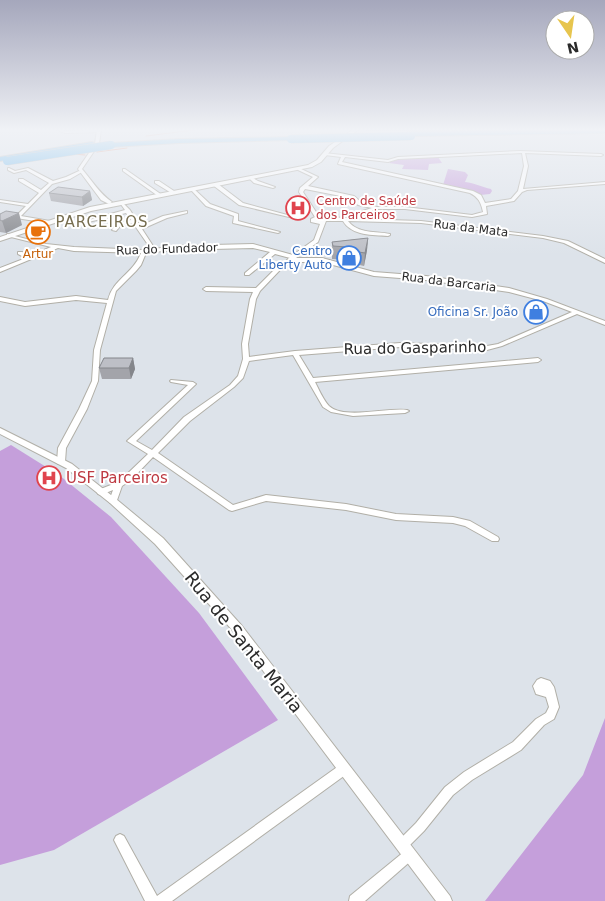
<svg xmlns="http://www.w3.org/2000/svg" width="605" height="901" font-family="'DejaVu Sans',sans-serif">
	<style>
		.green { fill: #c59fdb }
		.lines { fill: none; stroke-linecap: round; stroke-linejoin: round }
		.stream { stroke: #e2937b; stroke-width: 1 }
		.minor-casing { stroke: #b1afa7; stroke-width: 2 }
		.tertiary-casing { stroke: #b1afa7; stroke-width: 2 }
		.secondary-casing { stroke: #b1afa7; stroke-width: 2 }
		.motorway-casing { stroke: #bfbfbf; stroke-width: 2 }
		.minor { fill: #fff; fill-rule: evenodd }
		.tertiary { fill: #fff; fill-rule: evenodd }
		.secondary { fill: #fff; fill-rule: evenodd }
		.motorway { fill: #66b7ed; fill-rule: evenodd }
		.motorway-bridge-casing { stroke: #bfbfbf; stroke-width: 9; stroke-linecap: butt }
		.motorway-bridge { stroke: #66b7ed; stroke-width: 8 }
		.wall { fill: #a3a4aa }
		.shaded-wall { fill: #84868b }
		.building { fill: #bdbfc6; stroke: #84868b }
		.labels { text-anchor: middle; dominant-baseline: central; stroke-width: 4; stroke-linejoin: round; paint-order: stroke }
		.far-health-label { font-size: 12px; fill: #be3a42; stroke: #fff; text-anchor: start }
		.far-street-label { font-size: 12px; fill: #2a2a2a; stroke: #fff }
		.far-shop-label { font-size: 12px; fill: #366cbe; stroke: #fff; text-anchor: end }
		.far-food-label { font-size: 12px; fill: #c56008; stroke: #fff }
		.far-quarter-label { font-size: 15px; letter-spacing: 1px; fill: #766d4f; stroke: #fff }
		.street-label { font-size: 15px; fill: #2a2a2a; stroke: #fff }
		.health-label { font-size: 15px; fill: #be3a42; stroke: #fff; text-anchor: start }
		.near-street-label { font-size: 18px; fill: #2a2a2a; stroke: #fff }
	</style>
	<rect width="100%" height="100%" fill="#dde3ea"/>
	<g class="green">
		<path d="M438,157l4,6 -13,1 -1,6 -26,-1 2,-4 -15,-2 6,-5z"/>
		<path d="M448,169l17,3 3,3 -3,7c10,1 17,5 26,7l1,2 -2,3 -10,1 -37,-10z"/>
		<path d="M11,445l48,30 52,42 88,96 79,107 -224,130 -54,15v-414z"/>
		<path d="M605,718v183h-120l98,-126z"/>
	</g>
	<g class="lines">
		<g class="stream">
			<path d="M146,136l56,-7"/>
			<path d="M97,152l30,-4"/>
			<path d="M73,154l12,1"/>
		</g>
		<g class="minor-casing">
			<g id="minor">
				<path d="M55,129h5l5,2 34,-1 2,1 -2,1 -34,1z"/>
				<path d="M365,129h84l-2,1h-80z"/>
				<path d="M520,151l81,3 2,1 -2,1 -76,-3 3,13 -5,23 82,-7v2l-78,6 -5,2 -8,9 -28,5 1,8 -15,3 -67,-8h-28l-20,7 -2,3 66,2 122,15 25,5 37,18v4l-41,-20 -21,-5 -122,-15 -73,-2c10,13 28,10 42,13v1l-2,1c-15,-1 -36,0 -45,-15h-17l-8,21 -22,16h26l52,14 52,4 83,12 38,11 58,22v4l-28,-11 -75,32 -15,4 -87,-3 -101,8 14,23 225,-20 3,2 -3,2 -223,20c3,6 9,19 14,24 15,14 59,1 78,4l2,1 -4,2 -52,3 -22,-4 -8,-5 -30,-52 -44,6 -6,17 -9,9 -44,34 -32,32 75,52 33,-10 80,9 50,10 57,3 17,4 28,16 1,2 -1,2h-6l-27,-15 -12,-3 -57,-3 -50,-10 -80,-9 -34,10 -3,-1 -76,-53 -22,23 -9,6 -6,17h-6l-1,-2 4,-11 -12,5 -3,-1 -1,-2 1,-2 18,-7 9,-7 23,-22 -21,-13 61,-56 -17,-3 -1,-1 1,-1 22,2 3,2 -60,57 16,9 32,-33 46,-32 8,-9 5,-17 -1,-15 8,-45 3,-7 -47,-1 -3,-2 3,-2 50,1 20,-20 14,-10 -15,-4 -26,21h-4v-2l25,-21 -17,-4 -81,2 -26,3 -5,12 -5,6 -20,20 -16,59 -2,31 -11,28 -21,39 -1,14 -4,2h-3l-1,-2 1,-14 21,-39 13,-28 2,-31 13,-47 -31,-3 -51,6 -25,-5v-4l25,5 51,-6 32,4c5,-21 25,-26 33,-47l-67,-2 -16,-3 -58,24v-4l26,-10 -8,-4v-2h4l8,4 21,-9 -44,-11v-2l39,10 28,3 70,3 7,-1 -18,-26 -12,2 -5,6 -4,-1 5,-7 14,-3 -5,-7 -46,11 -2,-1 47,-13 -5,-7 2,-1 8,8 10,16 23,-10 24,-5v2l-20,5 -25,11 13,20 17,-3 81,-2 40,11 21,-15 6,-16 -9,-2v-3l4,-2 -16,-25 1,-4 13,-11 -15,-7 -1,-1 2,-1 19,9 -10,9 46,10 8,7 15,4h28l67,8 11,-3c-2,-10 -5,-15 -13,-19l-132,-29 3,-7 -16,-2h-1v-2l64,7 10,-3zM522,153l2,13 -6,25 -7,8 -26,4 -4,-8 -8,-4 -131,-29 3,-5 43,5 10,-3zM305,189l46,9 7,7 14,3 -19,6 -2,4 -29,-1 -4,-2 -15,-23zM291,262h31l52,14 52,4 83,12 34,9 29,11 -74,32 -11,2 -87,-3 -105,8 -46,6 -1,-13 8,-45 4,-8 20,-21z"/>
				<path d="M9,168l6,3 13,-3 25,13 13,-4 13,-6 3,1 -12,7 -18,5 -31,32 29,5v1l-2,1 -32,-5v-2l10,-10 -26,-4v-2l28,4 11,-11 -20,-12v-2h4l18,11 8,-7 -23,-13 -12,3 -6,-3v-2z"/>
				<path d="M123,169h2l37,26 -4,1 -35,-25z"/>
				<path d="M251,177l7,4 17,6 -2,1 -19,-5 -5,-5z"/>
				<path d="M155,181h4l18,12 -4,1 -18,-11z"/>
				<path d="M214,184h4l25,19 48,13 -2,1 -50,-12 -25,-19z"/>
				<path d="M193,188l17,16 28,10v7l42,11 -2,1 -45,-10 1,-7 -28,-10 -15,-16v-1z"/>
				<path d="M541,678l9,3 4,6 5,20 -5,12 -10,6 -23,25 -49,30 -19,15 -29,36 -18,18 -4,2 -4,-2 -2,-4 2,-4 18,-18 29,-36 19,-15 49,-30 23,-23 10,-6 3,-6 -3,-10 -10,-3 -3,-8 4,-6z"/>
				<path d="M344,764l4,1 2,4 -2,4 -176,128h-27l-31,-61 2,-4 4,-2 4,2 33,60 183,-131z"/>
				<path d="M409,849l4,2 2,4 -2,4 -48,42h-16l1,-5 55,-45z"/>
			</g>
		</g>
		<g class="tertiary-casing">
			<g id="tertiary">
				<path d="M97,129h4l-2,15 -17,25c10,12 18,25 30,33l-3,2 -8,-4 -23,-31 17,-25z"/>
				<path d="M0,428l72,36 44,35 47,39 79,88 208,270 2,5h-16l-202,-269 -79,-88 -45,-41 -44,-35 -66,-34z"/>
			</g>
		</g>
		<g class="secondary-casing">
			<path id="secondary" d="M354,129h5l-26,19 -12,14 -9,5 -221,44 -91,30v-4l90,-30 218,-42 9,-5 12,-14z"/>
		</g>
		<g class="motorway-casing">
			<g id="motorway">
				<path d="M605,129v4l-196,3 -3,-2 3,-2z"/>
				<path d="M291,137l2,1v2l-114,3 -68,4 -4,-2 4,-2 68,-4z"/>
				<path d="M92,142l4,2 -2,1 -94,16v-4z"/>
			</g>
		</g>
		<use href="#minor" class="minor"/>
		<use href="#tertiary" class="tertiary"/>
		<use href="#secondary" class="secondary"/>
		<use href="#motorway" class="motorway"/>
		<g class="motorway-bridge-casing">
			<g id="motorway-bridge">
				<path d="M291,139l120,-3"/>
				<path d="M7,161l104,-16"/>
			</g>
		</g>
		<use href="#motorway-bridge" class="motorway-bridge"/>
	</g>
	<g class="wall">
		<path d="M90,191l2,9 -9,6 -32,-5 -2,-8z"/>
		<path d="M0,214l22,11 -16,8 -6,-1z"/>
		<path d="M368,238l-1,12 -3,16 -18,-4v-2l-14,-1v-17z"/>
		<path d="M133,358l2,11 -4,10h-29l-3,-11z"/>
	</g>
	<g class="shaded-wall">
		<path d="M90,191l2,9 -9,6 -1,-9z"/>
		<path d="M19,213l3,12 -16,8 -4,-12z"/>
		<path d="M368,238l-1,12 -3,16 1,-13z"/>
		<path d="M133,358l2,11 -4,10 -2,-11z"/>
	</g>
	<g class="building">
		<path d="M58,187l32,4 -8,6 -33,-4z"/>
		<path d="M6,211l13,2 -17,8 -2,-1v-6z"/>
		<path d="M368,238l-3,15 -19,-3 1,-3 -14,-1 -1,-4z"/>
		<path d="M104,358h29l-4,10h-30z"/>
	</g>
	<linearGradient id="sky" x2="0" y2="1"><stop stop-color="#a5a7bc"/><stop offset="0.51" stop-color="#f0f2f6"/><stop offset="1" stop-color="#f0f2f6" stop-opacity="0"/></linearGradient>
	<rect width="605" height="255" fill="url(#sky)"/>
	<defs>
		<g id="hospital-ring" transform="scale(1.25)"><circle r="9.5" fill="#fff" stroke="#e0444e" stroke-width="1.5"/><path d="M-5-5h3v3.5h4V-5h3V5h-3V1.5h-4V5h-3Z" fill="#e0444e"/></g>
		<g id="cafe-ring" transform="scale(1.25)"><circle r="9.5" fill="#fff" stroke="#e8710a" stroke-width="1.5"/><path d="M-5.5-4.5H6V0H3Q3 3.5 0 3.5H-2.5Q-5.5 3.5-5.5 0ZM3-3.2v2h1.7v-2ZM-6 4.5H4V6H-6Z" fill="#e8710a"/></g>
		<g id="shop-ring" transform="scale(1.25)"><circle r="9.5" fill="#fff" stroke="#3f7fe0" stroke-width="1.5"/><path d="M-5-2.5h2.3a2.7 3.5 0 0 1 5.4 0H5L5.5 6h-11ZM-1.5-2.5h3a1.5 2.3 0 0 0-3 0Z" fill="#3f7fe0"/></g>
	</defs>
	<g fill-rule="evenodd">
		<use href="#hospital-ring" x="298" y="208"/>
		<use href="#cafe-ring" x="38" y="232"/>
		<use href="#shop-ring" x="349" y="258"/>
		<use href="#shop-ring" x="536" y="312"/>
		<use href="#hospital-ring" x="49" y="478"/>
	</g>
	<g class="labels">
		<g class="far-health-label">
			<text x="316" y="201">Centro de Saúde<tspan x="316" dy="14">dos Parceiros</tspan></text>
		</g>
		<g class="far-street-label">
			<text transform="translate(471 228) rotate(7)">Rua da Mata</text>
			<text transform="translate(167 249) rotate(-2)">Rua do Fundador</text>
			<text transform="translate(449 282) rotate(7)">Rua da Barcaria</text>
		</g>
		<g class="far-shop-label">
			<text x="332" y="251">Centro<tspan x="332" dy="14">Liberty Auto</tspan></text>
			<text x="518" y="312">Oficina Sr. João</text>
		</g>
		<g class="far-food-label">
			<text x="38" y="254">Artur</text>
		</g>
		<g class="far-quarter-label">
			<text x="102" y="222">PARCEIROS</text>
		</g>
		<g class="street-label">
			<text transform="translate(415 348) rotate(-1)">Rua do Gasparinho</text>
		</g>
		<g class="health-label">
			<text x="66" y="478">USF Parceiros</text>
		</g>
		<g class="near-street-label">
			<text transform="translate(244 642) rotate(51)">Rua de Santa Maria</text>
		</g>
	</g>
	<g transform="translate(570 35) rotate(167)"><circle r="24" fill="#ffffff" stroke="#aaaaaa"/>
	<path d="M0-4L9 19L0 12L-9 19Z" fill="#e7c54e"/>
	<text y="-8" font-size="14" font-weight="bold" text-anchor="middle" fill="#2a2a2a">N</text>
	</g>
</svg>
